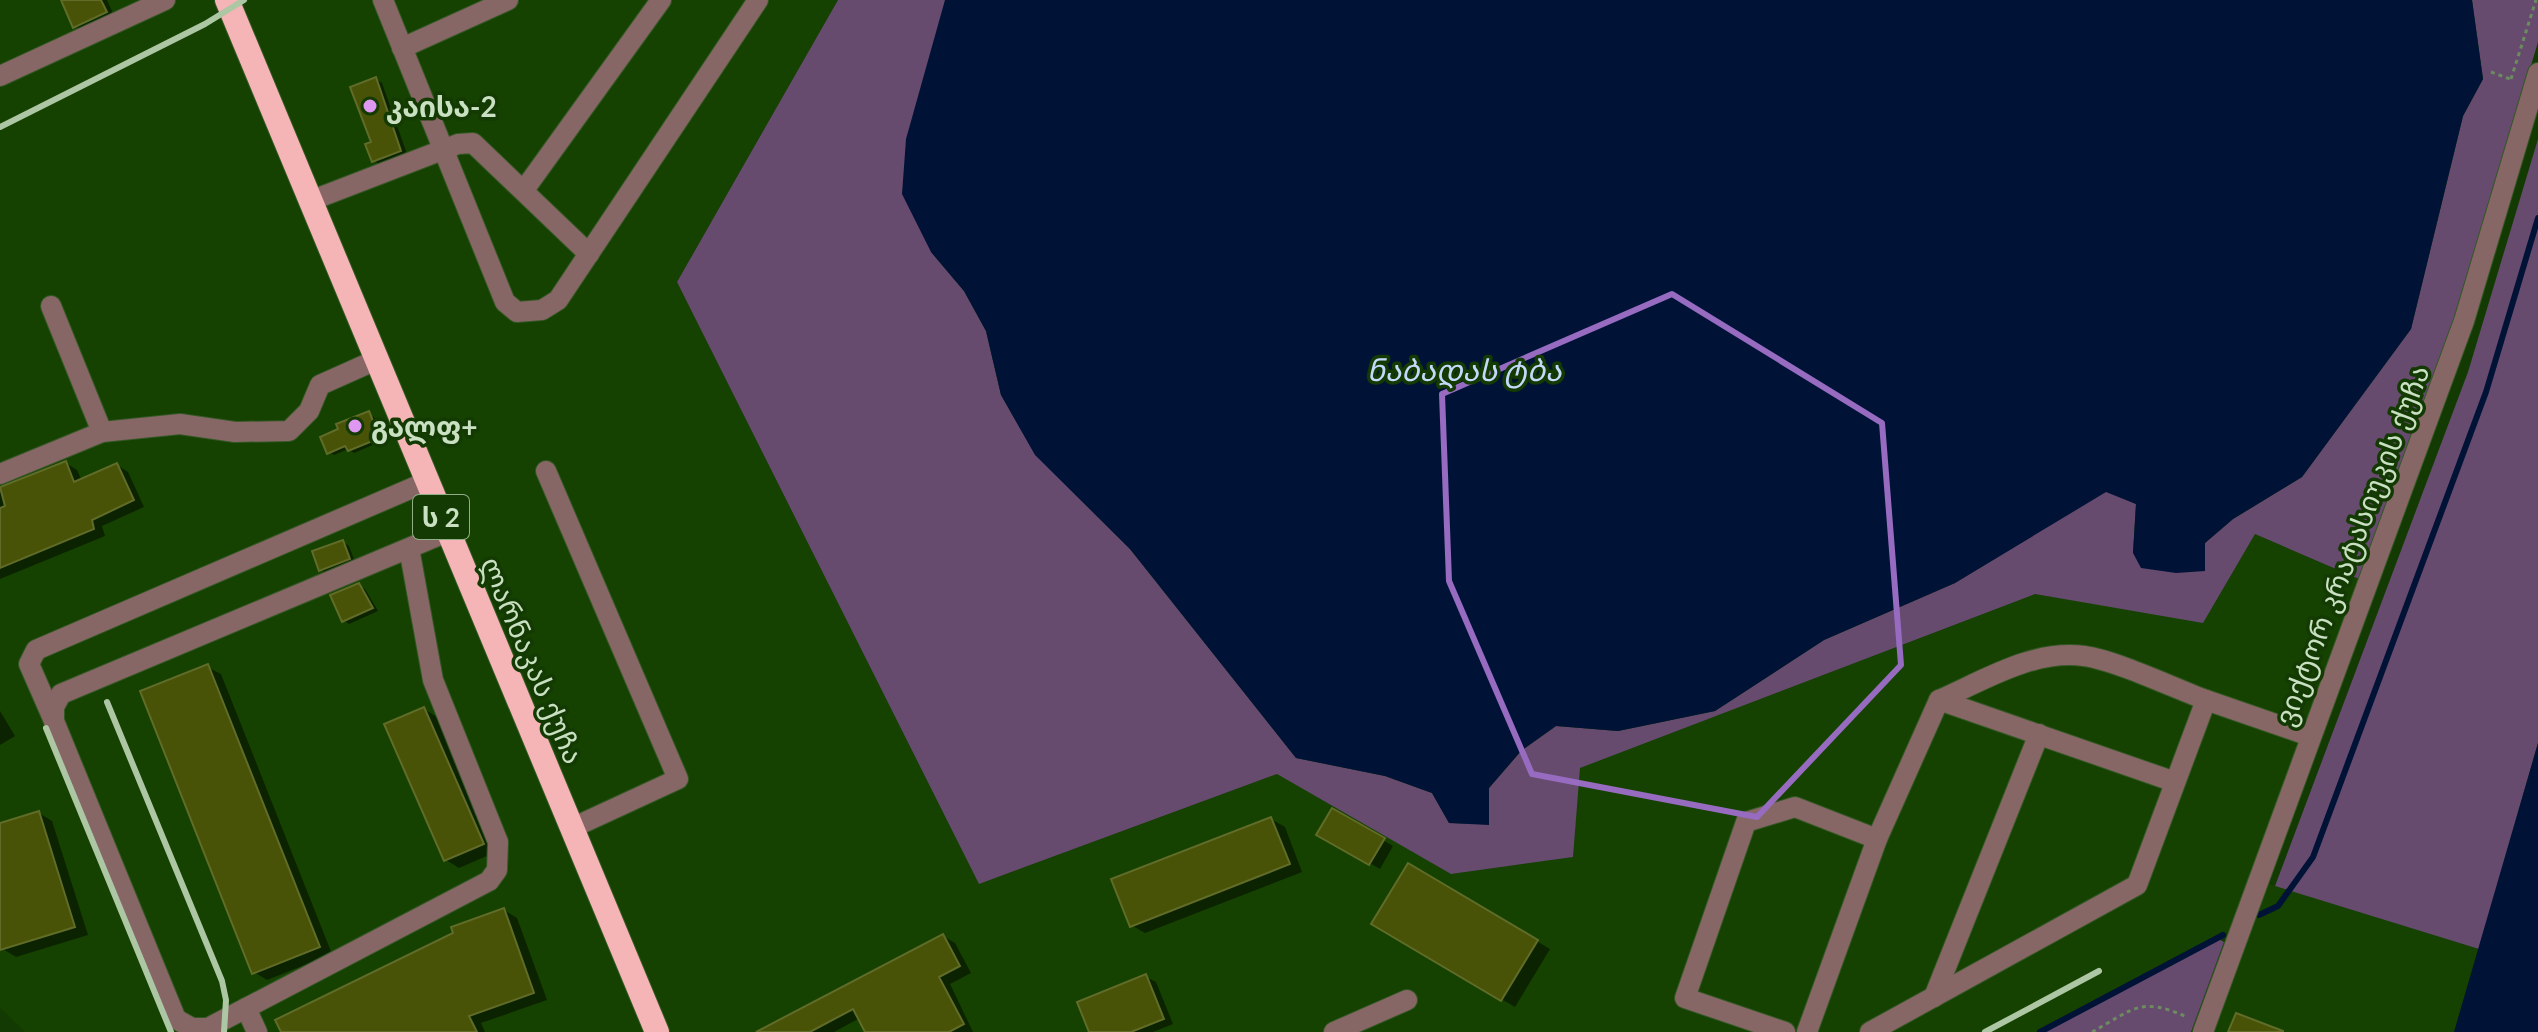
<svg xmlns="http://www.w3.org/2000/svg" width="2538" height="1032" font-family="Lato,'Noto Sans Georgian',sans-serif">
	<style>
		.built { fill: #154201 }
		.green { fill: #664b6e }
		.water { fill: #001337 }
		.shadow { fill: #0007 }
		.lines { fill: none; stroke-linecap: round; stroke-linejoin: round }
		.stream { stroke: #001337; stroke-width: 6 }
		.building { fill: #485308; stroke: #606c28; stroke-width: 2 }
		.minor-casing { stroke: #345825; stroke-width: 22 }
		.highway-casing { stroke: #345825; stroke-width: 26 }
		.path { stroke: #6c8b60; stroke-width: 3; stroke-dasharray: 4 4; stroke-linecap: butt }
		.minor { stroke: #876666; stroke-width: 20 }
		.highway { stroke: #f5b4b5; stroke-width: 24 }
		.rail { stroke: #adc7a5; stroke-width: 6 }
		.marked { fill: none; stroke: #966bc0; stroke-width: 6; stroke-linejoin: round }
		.poi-dot { fill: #de98f2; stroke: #133a02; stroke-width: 3 }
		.labels { text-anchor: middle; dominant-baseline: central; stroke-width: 7; stroke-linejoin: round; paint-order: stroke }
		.shield { fill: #133a02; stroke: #92ae88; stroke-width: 2 }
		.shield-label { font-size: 26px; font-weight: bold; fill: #c9e0c2 }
		.poi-label { font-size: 28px; font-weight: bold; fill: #c9e0c2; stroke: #133a02; text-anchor: start }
		.street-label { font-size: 28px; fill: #c9e0c2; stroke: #133a02 }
		.water-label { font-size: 30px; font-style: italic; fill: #c4d9fa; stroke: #133a02 }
	</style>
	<rect width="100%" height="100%" fill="#133a02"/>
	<path class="built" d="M0,0h838l-161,282 302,602 298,-110 174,100 122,-17 6,-89 457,-174 167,28 52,-88 114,50 -111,297 221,68 -25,83h-251l38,-107 -201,107h-2015l-25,-24z"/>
	<g class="green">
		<path d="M838,0h107l-14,252 33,39 22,40 15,64 34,59 95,95 166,209 89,18 47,17 17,30 40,1v-36l32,-37 35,-25 62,5 97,-20 109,-71 131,-57 151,-92 30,13 -3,49 72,-10 28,-24 69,-42 109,-148 52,-213 20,-37 -11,-79h66v42l-81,271 -98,266 -104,-45 -52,89 -168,-29 -455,174 -7,89 -122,17 -174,-100 -298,110 -302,-602z"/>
		<path d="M2538,139v604l-59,206 -204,-63 193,-514z"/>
		<path d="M2217,938l7,4 -33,90h-151z"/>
	</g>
	<g class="water">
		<path d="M945,0h1527l11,79 -20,37 -52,213 -109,148 -69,42 -28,24v28l-29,2 -35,-5 -8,-15 3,-49 -30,-12 -151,91 -131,57 -109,71 -97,20 -62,-5 -35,25 -32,37v37l-40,-2 -17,-30 -47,-17 -89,-18 -166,-209 -95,-94 -34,-60 -15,-64 -22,-40 -33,-39 -29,-58 4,-55z"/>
		<path d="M2538,743v289h-84z"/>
	</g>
	<g class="shadow">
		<path d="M63,0h44l8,18 -31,14 -9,-6z"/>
		<path d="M376,79l6,4 25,71 -28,10 -6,-4z"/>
		<path d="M368,414l6,3 10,23 -30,13 -6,-4 -14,6 -5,-3 12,-22z"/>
		<path d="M66,463l11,7 5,11 35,-16 11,7 16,35 -42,19 3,10 -105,43v-90z"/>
		<path d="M343,542l6,4 6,16 -28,12 -6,-4z"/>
		<path d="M359,585l6,4 13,22 -29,13 -6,-4z"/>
		<path d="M207,667l14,7 111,280 -65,26 -13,-8z"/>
		<path d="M424,709l13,8 59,135 -37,16 -13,-8z"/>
		<path d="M0,711l15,25 -15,9z"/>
		<path d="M1332,811l61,35 -13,23 -61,-35z"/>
		<path d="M39,813l13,8 36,114 -72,22 -13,-8 -3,-10v-114z"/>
		<path d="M1271,819l14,8 17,45 -157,61 -14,-8z"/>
		<path d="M1409,865l141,84 -35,58 -141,-83z"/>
		<path d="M504,910l13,8 30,82 -66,23 4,9h-202z"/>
		<path d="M943,936l12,7 16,30 -21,11 23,48h-106l-7,-14 -26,14h-74z"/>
		<path d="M1146,977l10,5 17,42 -20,8h-62z"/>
	</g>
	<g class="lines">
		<g class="stream">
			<path d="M2259,915l19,-9 35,-49 173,-465 52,-174"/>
			<path d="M2040,1032l183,-97"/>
		</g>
	</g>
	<g class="building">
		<path d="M61,0h40l6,12 -34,16z"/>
		<path d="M376,77l25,74 -29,11 -7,-18 6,-2 -21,-55z"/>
		<path d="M369,411l11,27 -32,13 -3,-5 -18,8 -7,-17 18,-8 -2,-5z"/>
		<path d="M66,461l8,21 43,-19 17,37 -42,20 2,9 -94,39v-60l5,-2 -5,-19z"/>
		<path d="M343,540l7,19 -31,12 -7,-20z"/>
		<path d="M359,583l14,25 -31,14 -12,-27z"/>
		<path d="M208,664l112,283 -68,27 -112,-283z"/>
		<path d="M424,707l60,137 -40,17 -60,-137z"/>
		<path d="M1332,808l53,30 -16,27 -53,-30z"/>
		<path d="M39,811l36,116 -75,23v-127z"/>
		<path d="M1271,817l19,47 -160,63 -19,-48z"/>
		<path d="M1408,863l130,77 -37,61 -130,-77z"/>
		<path d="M504,908l30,85 -65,23 8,16h-196l-6,-12 178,-87 -2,-6z"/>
		<path d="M943,934l17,32 -21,11 25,47 -15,8h-84l-12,-23 -43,23h-54z"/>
		<path d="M1146,974l18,45 -33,13h-42l-12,-30z"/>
		<path d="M2236,1013l47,18v1h-55z"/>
	</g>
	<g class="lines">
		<g class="minor-casing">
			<g id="minor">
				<path d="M383,0l122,302 12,10 25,-2 16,-10 200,-300"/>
				<path d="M402,48l106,-48"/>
				<path d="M0,76l165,-76"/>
				<path d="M524,190l137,-190"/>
				<path d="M310,201l148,-57 15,-1 116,111"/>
				<path d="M51,306l51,126"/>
				<path d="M546,471l132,308 -106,49"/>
				<path d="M0,474l102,-42 78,-8 55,8 54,-1 20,-20 11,-26 56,-25"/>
				<path d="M409,548l24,132 65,162 -1,28 -8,11 -281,147h-16l-16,-9 -122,-298v-14l7,-13 386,-162"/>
				<path d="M1939,700l236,82"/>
				<path d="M54,721l-25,-57 7,-14 390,-168"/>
				<path d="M1934,997l105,-263"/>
				<path d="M246,1008l11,24"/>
				<path d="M1334,1032l73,-32"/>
				<path d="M1785,1032l-100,-34 61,-176 49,-15 82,32"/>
				<path d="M1807,1032l70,-193 62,-139c44,-19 94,-51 145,-44 31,4 90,32 122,44"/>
				<path d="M1870,1032l267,-147 69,-185 104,36"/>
				<path d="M2203,1032l261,-711 74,-248"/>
			</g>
		</g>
		<g class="highway-casing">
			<path id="highway" d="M227,0l430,1032"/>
		</g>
		<g class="path">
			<path d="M2491,72l19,7"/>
			<path d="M2511,79l25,-79"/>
			<path d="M2092,1032c42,-23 48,-36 95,-15"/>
		</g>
		<use href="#minor" class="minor"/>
		<use href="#highway" class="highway"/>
		<g class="rail">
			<path d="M0,127l205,-103 39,-24"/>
			<path d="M107,702l115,279 4,19 -2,32"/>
			<path d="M46,728l125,304"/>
			<path d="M1985,1032l114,-61"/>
		</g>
	</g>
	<path class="marked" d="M1672,294l210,129 19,242 -144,152 -225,-43 -83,-193 -7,-187z"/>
	<g class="poi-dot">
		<circle cx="370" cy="106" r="8"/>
		<circle cx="355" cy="426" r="8"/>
	</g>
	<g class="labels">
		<rect class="shield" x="413" y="495" width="56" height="44" rx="6"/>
		<g class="shield-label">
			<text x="441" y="517">ს 2</text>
		</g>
		<g class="poi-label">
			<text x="386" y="106">კაისა-2</text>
			<text x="371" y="426">გალფ+</text>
		</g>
		<g class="street-label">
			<text transform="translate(2351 545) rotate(-69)">ვიქტორ კრატასიუკის ქუჩა</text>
			<text transform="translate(533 660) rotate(67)">ლარნაკას ქუჩა</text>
		</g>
		<g class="water-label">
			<text x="1464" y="369">ნაბადას ტბა</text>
		</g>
	</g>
</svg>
